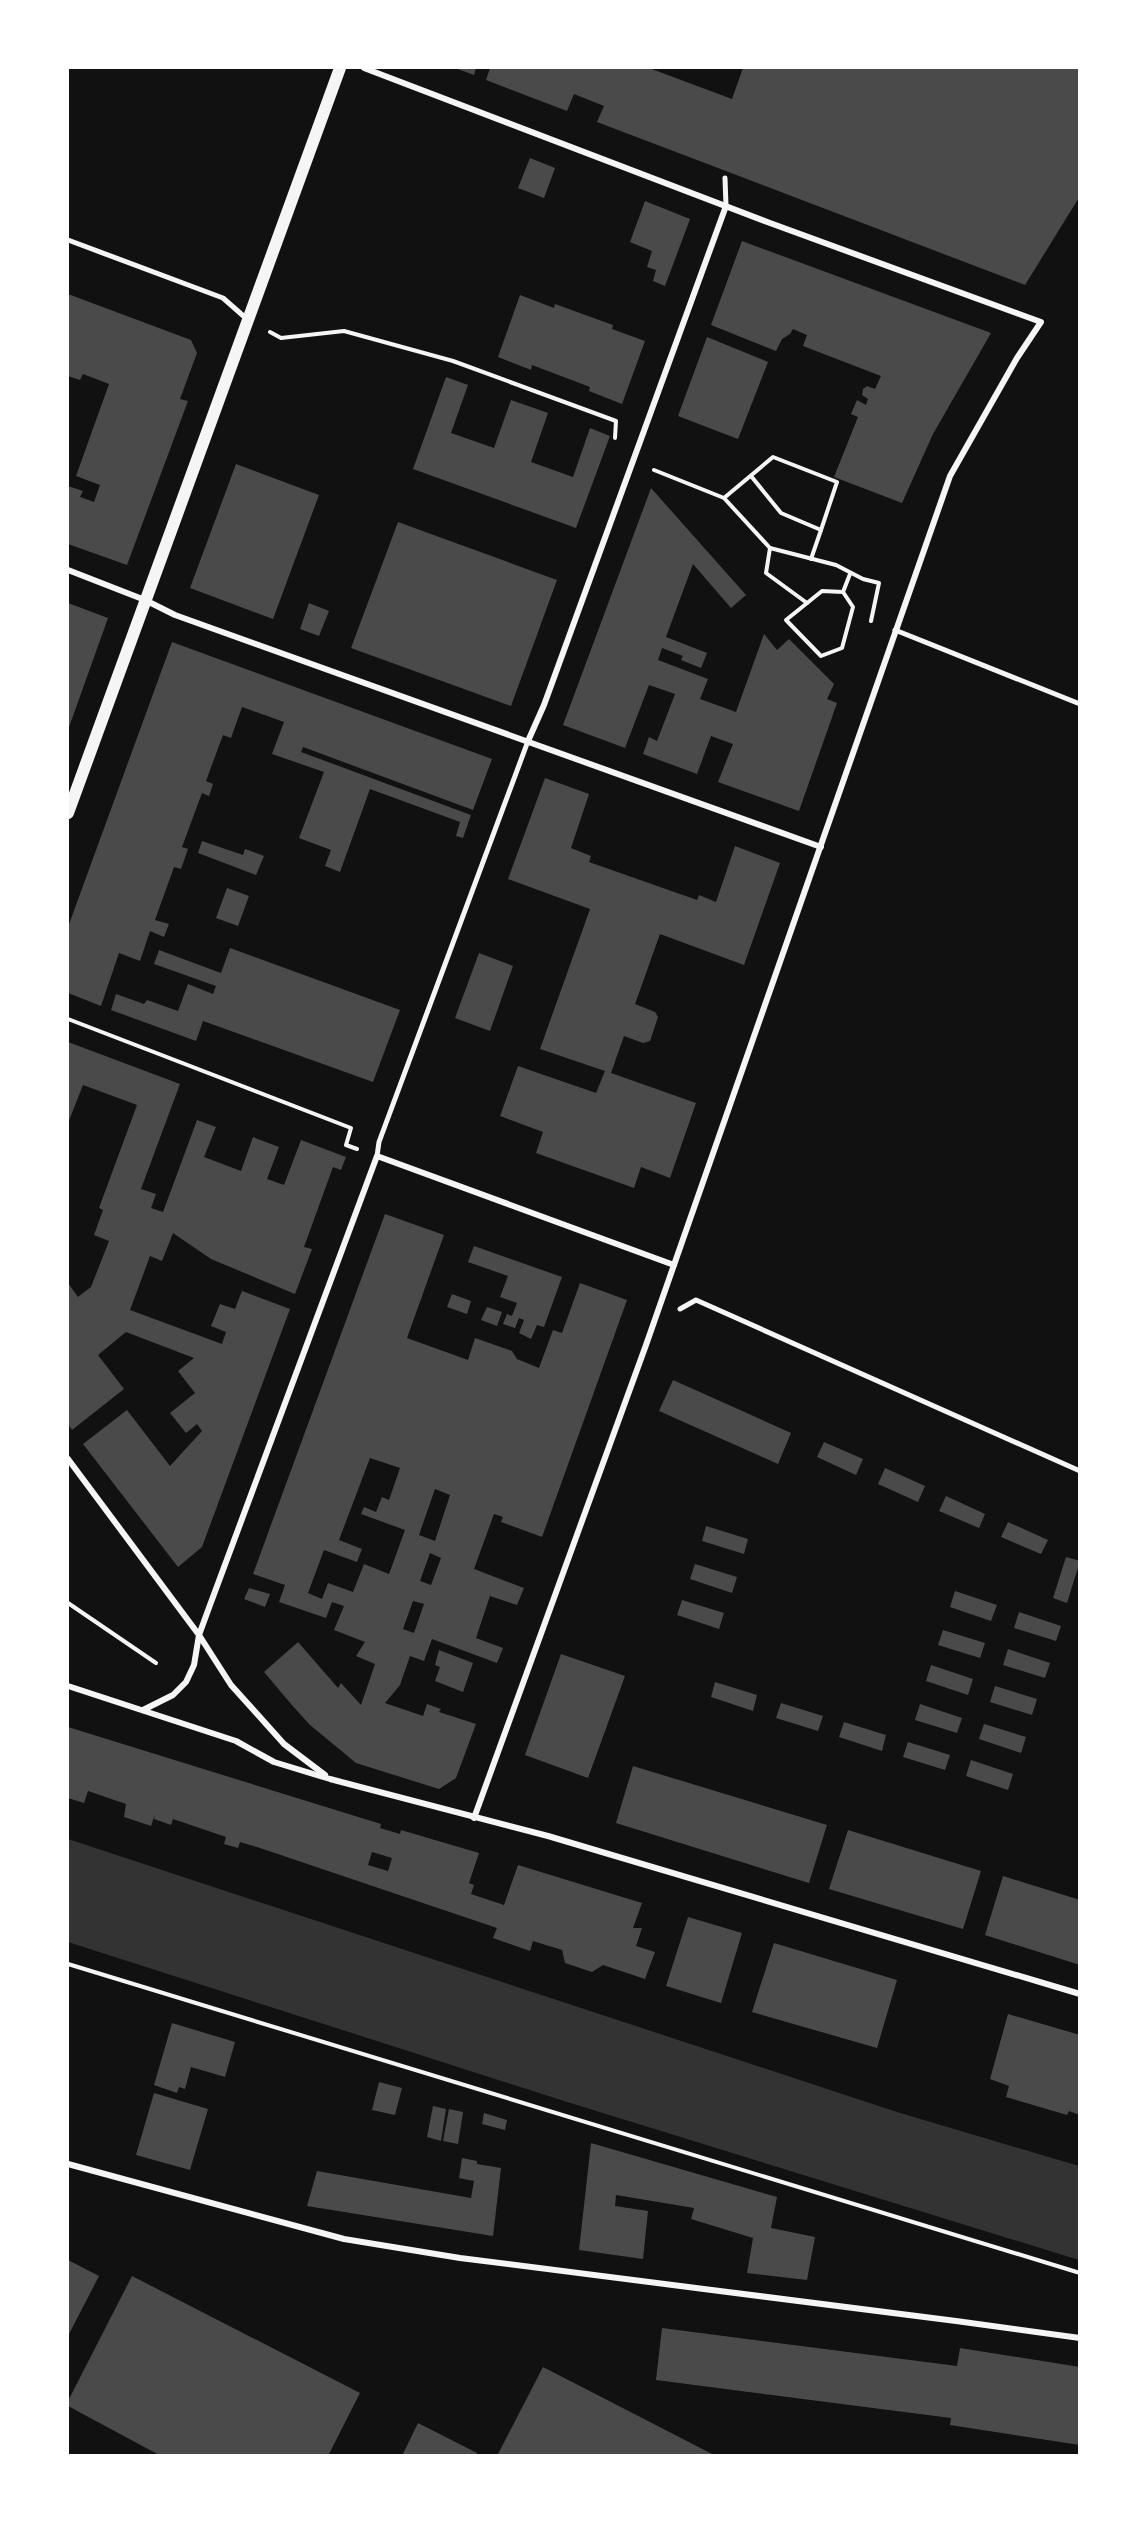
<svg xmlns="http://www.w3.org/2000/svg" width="1147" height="2523" font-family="Cabin,sans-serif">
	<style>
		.water { fill: #333 }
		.building { fill: #4a4a4a; fill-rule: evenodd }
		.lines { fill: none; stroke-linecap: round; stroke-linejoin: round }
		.path { stroke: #f5f5f5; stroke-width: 4 }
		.pedestrian { stroke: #f5f5f5; stroke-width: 5 }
		.minor { stroke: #f5f5f5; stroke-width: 6 }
		.secondary { stroke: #f5f5f5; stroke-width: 12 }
	</style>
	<rect width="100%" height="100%" fill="#111"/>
	<path class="water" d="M68,1839l829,273 182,54v94l-515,-159 -496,-159z"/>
	<g class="building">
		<path d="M455,68h21l-2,7z"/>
		<path d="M490,68h159l83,31 11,-31h337v128l-55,89 -428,-163 7,-16 -30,-12 -7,17 -81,-31z"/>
		<path d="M530,158l25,10 -11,30 -26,-10z"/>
		<path d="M645,201l45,18 -25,67 -12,-5 3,-11 -9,-3 5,-16 -22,-9z"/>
		<path d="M742,241l249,92 -58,101 -31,69 -68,-26 24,-60 -7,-3 6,-14 9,5 2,-6 -6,-4 1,-6 4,-3 8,3 6,-13 -78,-30 4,-11 -14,-6 -3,5 -8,5 -6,12 -65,-26z"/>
		<path d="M68,294l123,46 6,13 -17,46 8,2 -61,164 -59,-21v-58l15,5 -3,6 14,5 6,-17 -24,-9 33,-92 -26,-10 -3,6 -12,-4z"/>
		<path d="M520,295l34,13 1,-4 58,21 -1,4 33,12 -23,63 -33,-13 1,-4 -58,-22 -1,5 -33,-13z"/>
		<path d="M707,337l61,25 -30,77 -60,-23z"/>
		<path d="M446,377l22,8 -17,48 43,15 17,-48 37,13 -17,49 42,15 17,-49 20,8 -34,92 -163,-59z"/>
		<path d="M236,464l83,31 -46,124 -83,-31z"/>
		<path d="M651,488l95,107 -15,13 -38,-44 -27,73 41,16 -6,15 -20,-8 2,-4 -21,-8 -4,12 50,19 -8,20 36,13 28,-78 13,16 12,-11 45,45 -7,15 10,4 -38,108 -81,-29 15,-38 -22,-8 -14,38 -54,-20 6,-17 8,4 18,-47 -26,-9 -24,63 -62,-23z"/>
		<path d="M398,522l159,58 -46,126 -160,-58z"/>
		<path d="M68,603l40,15 -40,112z"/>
		<path d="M309,603l20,8 -10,25 -19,-7z"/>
		<path d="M172,642l320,117 -19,51 -170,-63 -2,5 170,63 -8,23 -7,-2 4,-14 -90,-33 -30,83 -15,-6 6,-16 -32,-12 25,-66 -52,-18 12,-32 -42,-15 -11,31 -8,-3 -17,46 7,3 -4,12 -7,-3 -20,54 6,2 -7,20 -7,-2 -19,53 14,4 -5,13 -14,-6 -10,30 -21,-8 -18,53 -33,-13v-66z"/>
		<path d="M545,778l44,16 -18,54 20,8 -2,6 108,38 2,-5 17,7 19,-56 45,17 -36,102 -84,-31 -25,70 20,8 3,5 -8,24 -7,2 -19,-7 -13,37 85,30 -26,75 -29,-11 -7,21 -98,-35 7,-21 -43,-16 18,-50 78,27 9,-22 -65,-22 50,-140 -82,-30z"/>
		<path d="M202,841l41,14 2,-6 19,7 -8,19 -58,-22z"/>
		<path d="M227,888l22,8 -11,30 -22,-8z"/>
		<path d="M230,948l170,62 -27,72 -170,-61 -7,20 -85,-31 5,-16 28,10 3,-4 31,11 10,-27 25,10 3,-8 -62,-22 5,-14 62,23z"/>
		<path d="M479,953l34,13 -23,65 -35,-13z"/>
		<path d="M68,1042l112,42 -39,105 15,5 -5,14 12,4 34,-92 19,7 -12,30 37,14 12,-34 26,10 -12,32 17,6 17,-45 45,17 -5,13 -8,-3 -29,80 8,2 -17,45 -84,-35 -38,-26 -11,28 -12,-5 -20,54 92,34 4,-12 -15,-6 9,-22 15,5 7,-18 48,18 -88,238 -24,20 -95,-123 44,-34 43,56 32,-35 -5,-7 -11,9 -16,-20 25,-20 -17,-22 16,-13 -68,-26 -28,23 26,34 -52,41 -4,-6v-141l10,14 13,-10 18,-46 -15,-6 9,-25 -4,-2 38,-103 -54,-20 -15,38z"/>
		<path d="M385,1214l59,21 -37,103 61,22 7,-22 37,13 5,8 22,9 14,-38 9,3 18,-50 47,17 -85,237 -41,-15 2,-5 -9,-3 -20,55 50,19 -7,17 -27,-9 -14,42 27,10 -6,15 -65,-24 -8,22 -14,-5 -10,29 -15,18 38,13 4,-12 14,5 -2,3 37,12 -20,54 -17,11 -83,-26 -46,-38 -19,-21 -27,-32 34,-30 40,46 3,-5 20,22 14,-41 -19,-8 9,-14 -31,-12 10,-24 -12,-4 -6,16 -47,-16 6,-17 -32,-11zM370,1458l30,10 -11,32 -7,-3 -6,15 -12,-5 -3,7 44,16 -16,44 -25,-10 -11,28 -25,-9 -6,16 -14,-6 16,-43 33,12 5,-13 -23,-9zM435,1489l15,6 -15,46 -16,-6zM430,1553l11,5 -10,27 -11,-4zM413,1601l11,3 -10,29 -11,-4z"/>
		<path d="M474,1246l88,31 -18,50 -7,-2 -6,14 -12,-6 5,-13 -5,-2 -4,10 -12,-4 4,-10 5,2 5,-13 -17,-6 8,-21 -40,-14z"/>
		<path d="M452,1294l19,7 -4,13 -20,-7z"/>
		<path d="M487,1307l15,5 -5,14 -16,-6z"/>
		<path d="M673,1380l118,53 -13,31 -119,-53z"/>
		<path d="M824,1442l39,17 -7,16 -39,-18z"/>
		<path d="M885,1468l40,18 -7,16 -40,-18z"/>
		<path d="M946,1496l39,18 -6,14 -40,-17z"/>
		<path d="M1008,1522l40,18 -7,14 -40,-17z"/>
		<path d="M706,1526l42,13 -4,15 -42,-13z"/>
		<path d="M1066,1557l14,4 -13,42 -14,-5z"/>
		<path d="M695,1564l42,13 -5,16 -42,-14z"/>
		<path d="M249,1588l21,6 -5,13 -21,-8z"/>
		<path d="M955,1591l42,14 -6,16 -41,-14z"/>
		<path d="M682,1600l42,13 -5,16 -42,-14z"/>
		<path d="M1019,1612l42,14 -5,15 -42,-13z"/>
		<path d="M943,1630l42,13 -5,15 -42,-13z"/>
		<path d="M1008,1649l42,14 -5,15 -42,-13z"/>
		<path d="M439,1650l34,13 -10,29 -28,-11 5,-14 -5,-2z"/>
		<path d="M561,1654l64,22 -37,102 -63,-23z"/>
		<path d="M931,1665l42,14 -5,16 -42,-14z"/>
		<path d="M715,1682l42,13 -4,16 -42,-14z"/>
		<path d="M995,1686l42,13 -5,16 -42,-13z"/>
		<path d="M781,1703l42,13 -5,15 -42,-13z"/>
		<path d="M920,1704l42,14 -5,15 -42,-13z"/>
		<path d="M844,1722l42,13 -4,16 -43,-14z"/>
		<path d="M984,1724l42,13 -5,16 -42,-14z"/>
		<path d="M68,1727l313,97 -1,4 20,6 1,-4 78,23 -10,30 5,2 -3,9 33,11 14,-40 124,38 -9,25h9l-6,18 19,6 -10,27 -42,-14 -11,7 -27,-9 -3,-13 -29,-9 -3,10 -37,-13 4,-10 -237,-80 -20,-6 -2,6 -14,-4 2,-7 -53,-18 -2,6 -17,-6 1,-5 -4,12 -27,-9 2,-13 -38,-13 -4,12 -16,-5zM372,1852l20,6 -4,13 -20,-6z"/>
		<path d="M908,1742l42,13 -5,15 -42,-13z"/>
		<path d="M971,1760l42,14 -5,16 -42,-14z"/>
		<path d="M633,1766l194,59 -18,58 -193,-60z"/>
		<path d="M848,1830l133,41 -18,58 -134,-40z"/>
		<path d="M1003,1876l77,24v65l-95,-30z"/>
		<path d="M688,1917l54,16 -21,70 -55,-17z"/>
		<path d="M774,1943l123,37 -20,68 -125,-36z"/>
		<path d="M1008,2014l72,21v80l-11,-4 -2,4 -61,-18 3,-11 -19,-7z"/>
		<path d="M172,2023l63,19 -10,35 -34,-10 -6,22 -6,-2 -2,6 -23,-8z"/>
		<path d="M379,2082l23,6 -7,27 -23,-5z"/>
		<path d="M154,2093l54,16 -18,61 -54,-15z"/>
		<path d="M433,2106l13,3 -5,32 -14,-4z"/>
		<path d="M449,2109l14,3 -5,32 -15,-3z"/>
		<path d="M484,2113l23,7 -2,10 -23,-6z"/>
		<path d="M591,2143l186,54 -6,31 44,9 -8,43 -60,-7 6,-35 -62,-19 3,-11 -78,-13 -1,11 33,5 -5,48 -64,-9z"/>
		<path d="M462,2158l15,3v3l24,4 -8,68 -186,-30 10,-35 154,27 3,-17 -15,-3z"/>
		<path d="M68,2260l31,16 -31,60z"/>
		<path d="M132,2276l228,117 -32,63h-167l-93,-50v-5z"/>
		<path d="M662,2328l295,38 3,-18 120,19v78l-130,-20 1,-7 -295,-38z"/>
		<path d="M543,2367l173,89h-219z"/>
		<path d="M418,2423l59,30 -1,3h-74z"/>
	</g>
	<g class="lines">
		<g class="path">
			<path d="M270,332l11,6 63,-7 109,30 163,60 -1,17"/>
			<path d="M654,470l70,28 46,50 66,17 27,14 16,4 -8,38"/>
			<path d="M724,498l49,-41 64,25 -16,48 -40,-17 -30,-37"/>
			<path d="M770,548l-4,25 41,30"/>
			<path d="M811,559l10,-29"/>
			<path d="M843,592l-21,-1 -36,29 35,36 21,-8 11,-41 -10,-15 7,-18"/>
			<path d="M68,1019l283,109 -5,17 11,4"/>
			<path d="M68,1603l88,60"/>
			<path d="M68,1964l1012,309"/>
		</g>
		<g class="pedestrian">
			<path d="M725,178l1,28"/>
			<path d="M68,240l155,58 25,22"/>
			<path d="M895,630l185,74"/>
			<path d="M377,1156l2,-14 149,-401"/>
			<path d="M680,1309l16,-9 384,171"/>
		</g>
		<g class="minor">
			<path d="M364,68l406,155 271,99 -24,36 -67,118 -304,869 -172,473"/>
			<path d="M68,570l77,30 30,15 646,232"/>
			<path d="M528,741l16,-36 182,-499"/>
			<path d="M68,1459l131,176 32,50 53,59 41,31"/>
			<path d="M68,1686l168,55 38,21 56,17 218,57 532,158"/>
			<path d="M143,1710l30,-15 13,-13 8,-17 5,-30 11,-30 167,-449 297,109"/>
			<path d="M68,2164l276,75 116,19 496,63 124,17"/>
		</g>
		<path class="secondary" d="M68,813l272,-745"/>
	</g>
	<rect width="1147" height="2523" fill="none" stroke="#ffffff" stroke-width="138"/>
</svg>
